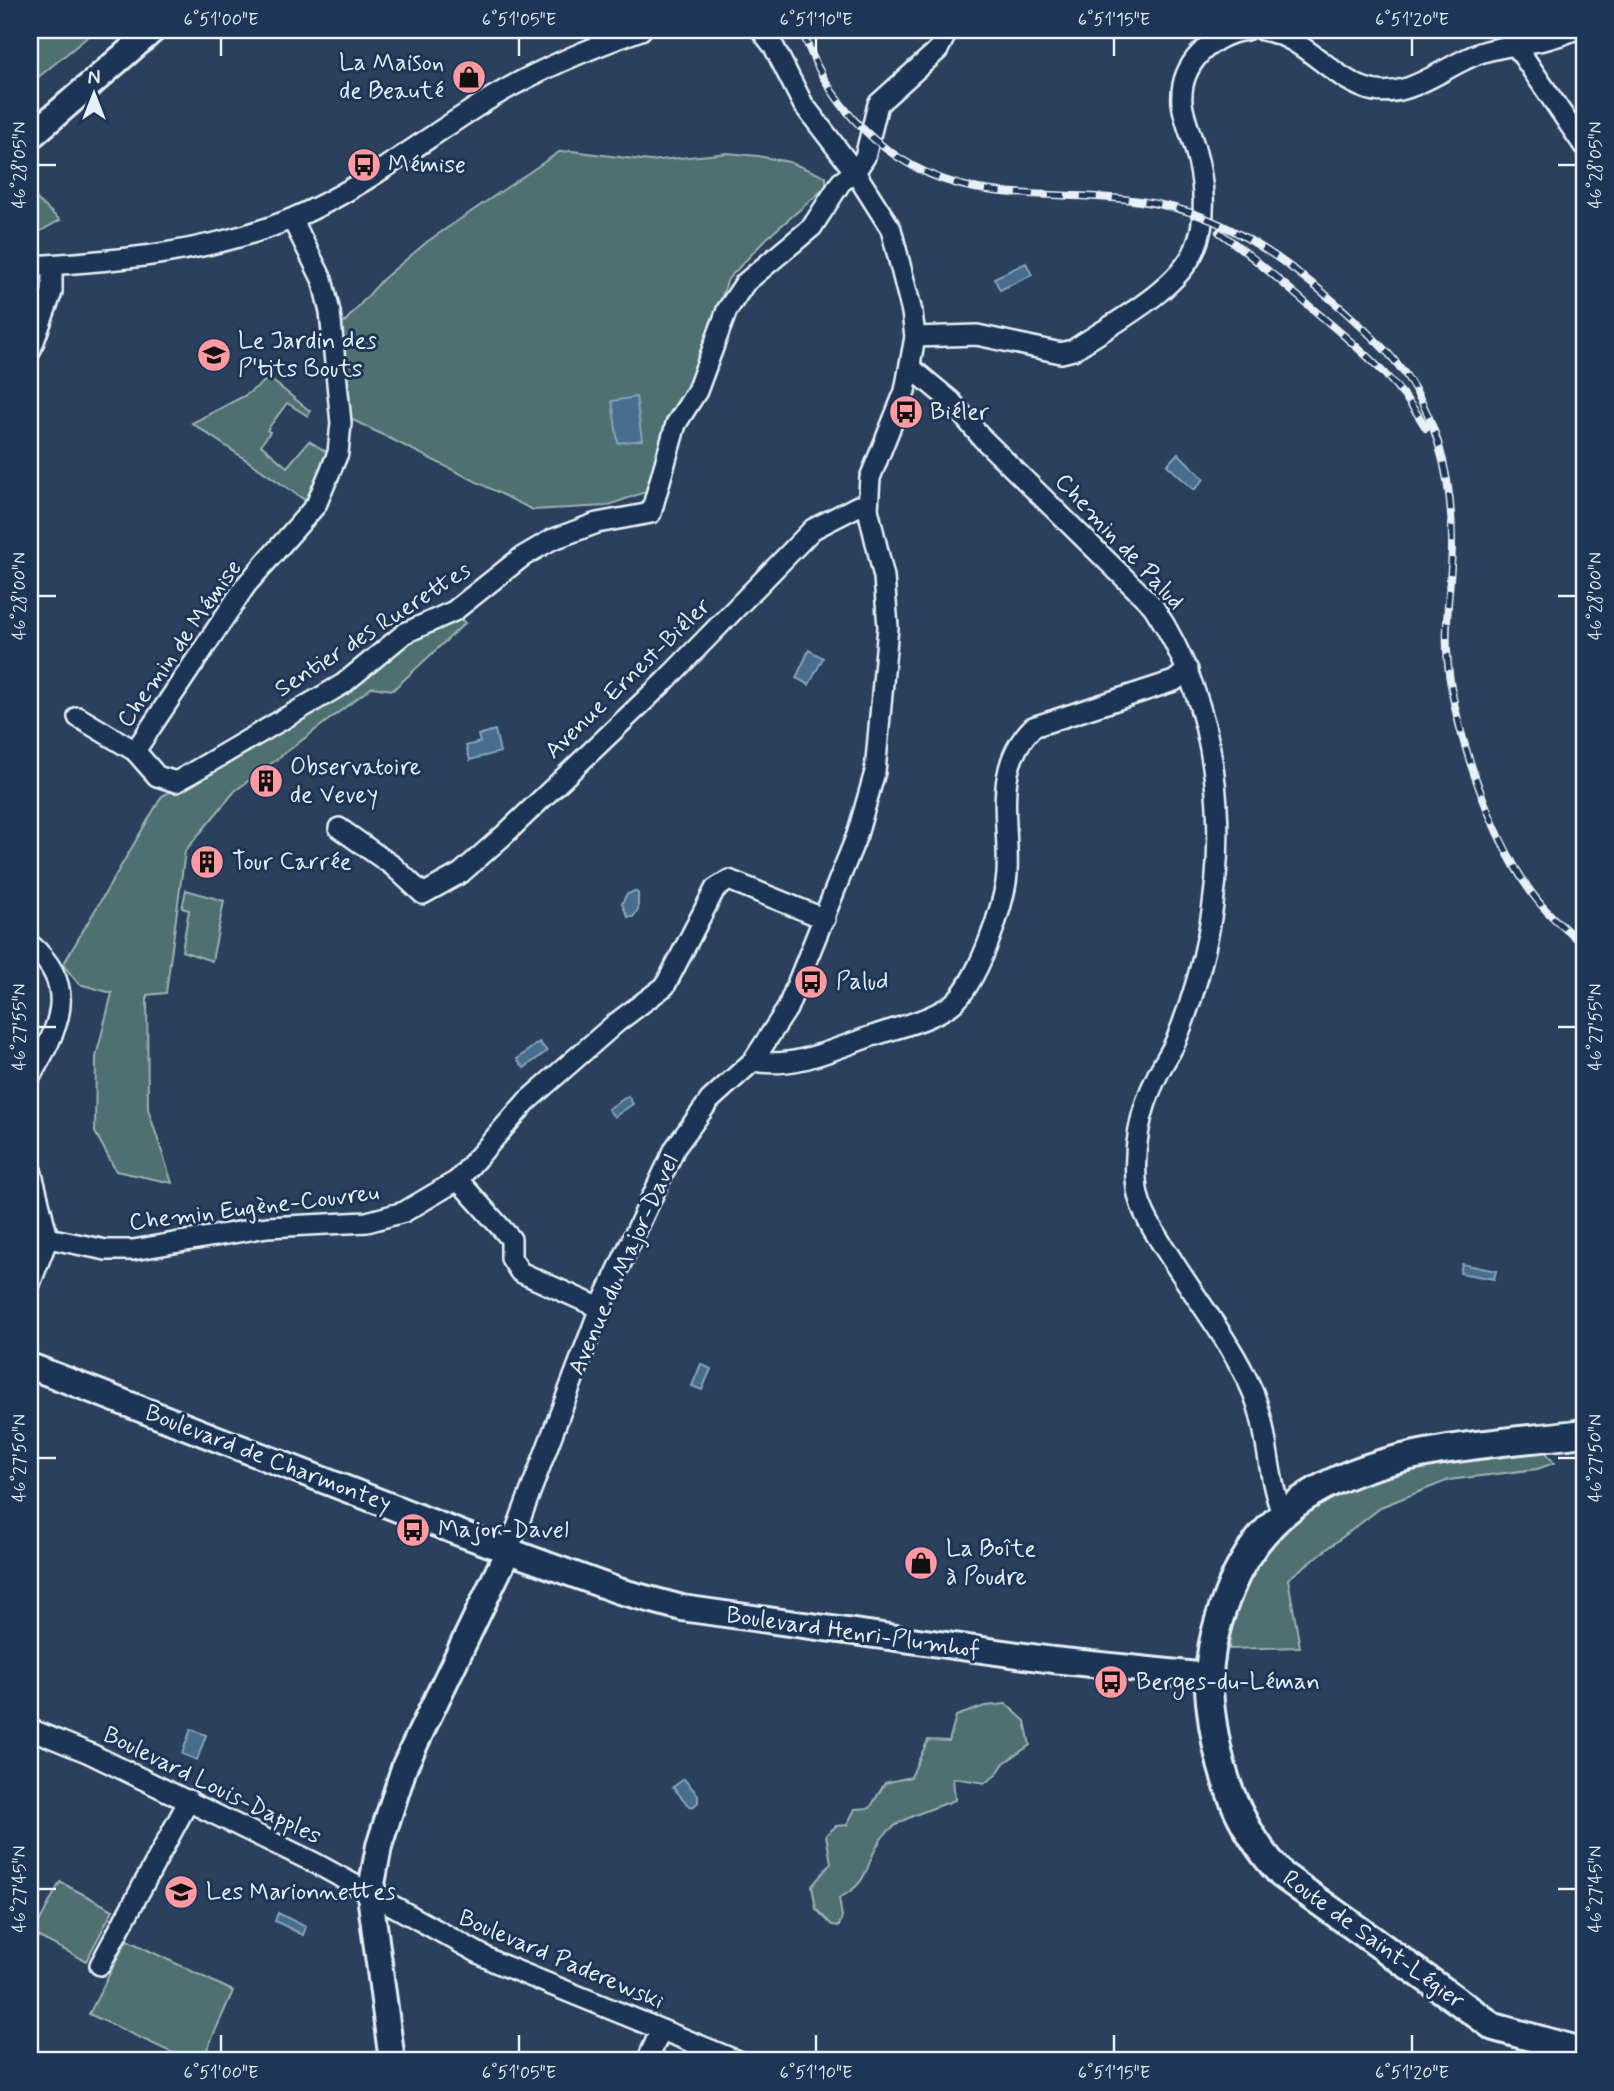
<svg xmlns="http://www.w3.org/2000/svg" width="1614" height="2091" font-family="Mynerve,sans-serif">
	<style>
		.green { fill: #507070; stroke: #9cb0b4; stroke-width: 2 }
		.water { fill: #476e8f; stroke: #87a2b9; stroke-width: 2 }
		.lines { fill: none; stroke-linecap: round; stroke-linejoin: round }
		.minor-casing { stroke: #e8f1f8; stroke-width: 24 }
		.tertiary-casing { stroke: #e8f1f8; stroke-width: 30 }
		.secondary-casing { stroke: #e8f1f8; stroke-width: 32 }
		.minor { stroke: #1d3557; stroke-width: 19 }
		.tertiary { stroke: #1d3557; stroke-width: 24 }
		.secondary { stroke: #1d3557; stroke-width: 26 }
		.rail-casing { stroke: #e8f1f8; stroke-width: 8 }
		.rail { stroke: #1d3557; stroke-width: 5; stroke-dasharray: 16; stroke-linecap: butt }
		.ticks { fill: none; stroke: #e8f1f8; stroke-width: 2.5 }
		.labels { text-anchor: middle; dominant-baseline: central; stroke-width: 6; stroke-linejoin: round; paint-order: stroke }
		.poi-label { font-size: 24px; fill: #e8f1f8; stroke: #1d3557; text-anchor: start }
		.street-label { font-size: 24px; fill: #e8f1f8; stroke: #1d3557 }
		.neatline { fill: none; stroke: #e8f1f8; stroke-width: 2.5 }
		.ticks-label { font-size: 18px; text-anchor: middle; fill: #e8f1f8 }
	</style>
	<rect width="100%" height="100%" fill="#2b405c"/>
	<filter id="ink" filterUnits="userSpaceOnUse"><feTurbulence type="fractalNoise" baseFrequency=".0143" numOctaves="2"/><feDisplacementMap in="SourceGraphic" scale="14" xChannelSelector="R" yChannelSelector="G"/><feConvolveMatrix kernelMatrix="1 2 1 2 8 2 1 2 1" color-interpolation-filters="sRGB"/></filter>
	<g filter="url(#ink)">
		<g class="green">
			<path d="M30,30h66l-66,54z"/>
			<path d="M572,151l78,10 78,-8 30,3 31,6 37,15v10l-59,51 -39,41 -30,85 -24,48 -26,79 -42,15 -73,4 -184,-92 -9,-91 43,-48 45,-38 131,-89z"/>
			<path d="M30,193l30,27 -30,17z"/>
			<path d="M269,378l41,33 -2,5 -21,-13 -20,27 3,2 -9,13 26,22 22,-26 19,12 -10,28 -13,19 -113,-77 54,-28z"/>
			<path d="M456,615l9,8 -72,67 -21,-3 -137,104 -50,60 -19,142 -19,2 1,114 24,74 -56,-12 -21,-39 1,-75 16,-64 -33,-9 -16,-19 99,-169 97,-52 147,-105z"/>
			<path d="M186,890l38,11 -12,60 -30,-10 7,-41 -7,-2z"/>
			<path d="M1545,1451l9,12 -17,6 -88,11 -66,26 -95,73 12,68 -71,2c3,-73 52,-125 113,-157 11,-6 22,-14 33,-18 55,-16 113,-19 170,-23z"/>
			<path d="M1006,1704l19,17 5,24 -26,18 -8,12 -11,8 -32,-5 2,22c-22,9 -59,18 -73,38 -18,25 -10,44 -43,60l3,19 -3,9 -7,-1 -16,-16 -4,-23 19,-23 -5,-28 10,-9 11,-1 8,-16 15,-1 15,-25 26,-6 17,-37 21,1 7,-25 29,-10z"/>
			<path d="M60,1882l53,28 -27,51 -53,-27z"/>
			<path d="M127,1940l106,51 -31,70h-12l-101,-47z"/>
		</g>
		<g class="water">
			<path d="M1026,263l6,12 -32,15 -6,-12z"/>
			<path d="M636,397l6,43 -24,3 -6,-42z"/>
			<path d="M1178,453l26,26 -10,11 -27,-25z"/>
			<path d="M809,650l14,8 -14,27 -13,-7z"/>
			<path d="M495,730l5,22 -30,8 -4,-14 14,-4 -2,-7z"/>
			<path d="M634,891l4,2v17l-5,7h-5l-6,-13 4,-9z"/>
			<path d="M539,1042l8,9 -23,17 -7,-9z"/>
			<path d="M628,1096l5,8 -19,13 -6,-8z"/>
			<path d="M1462,1264l34,7 -2,8 -34,-6z"/>
			<path d="M701,1364l10,5 -9,21 -10,-4z"/>
			<path d="M191,1729l15,6 -9,25 -15,-6z"/>
			<path d="M684,1779l14,16v7l-5,5 -5,-2 -15,-18z"/>
			<path d="M278,1913l28,14 -3,8 -28,-14z"/>
		</g>
		<g class="lines">
			<g class="minor-casing">
				<g id="minor">
					<path d="M1262,30c41,6 65,44 102,58 41,16 79,-22 116,-35 30,-10 64,-9 94,-23"/>
					<path d="M1511,30l5,16 68,100"/>
					<path d="M30,266c87,-5 179,-13 261,-47 73,-30 137,-84 205,-124 46,-27 94,-47 145,-65"/>
					<path d="M915,337l62,-2 84,18 12,-3c37,-25 104,-59 122,-101 13,-30 9,-69 0,-100 -4,-15 -11,-30 -13,-46 -3,-39 29,-68 64,-73"/>
					<path d="M30,352l22,-60v-27"/>
					<path d="M910,367l41,34 31,37 171,168c84,128 80,294 24,432 -5,13 -14,25 -20,38 -17,34 -25,74 -20,113 3,24 22,50 35,71 27,43 60,84 80,130 17,39 14,84 30,123"/>
					<path d="M78,717l57,34 22,25 19,6 167,-98 62,-51 49,-22 68,-54 29,-17 46,-17 54,-10 25,-89 21,-33 30,-81 18,-27 67,-56 29,-45 14,-10 10,-15 13,-53 60,-54 10,-20"/>
					<path d="M135,751l111,-166 70,-80 22,-52 3,-30 -11,-111 -8,-33 -30,-60"/>
					<path d="M339,828l54,38 30,28 38,-21 42,-37 162,-155 148,-152 45,-23 10,3"/>
					<path d="M30,944c51,44 28,85 0,133"/>
					<path d="M753,1061c41,8 81,-12 119,-25 27,-9 56,-15 79,-31 25,-18 54,-100 56,-131 3,-53 -16,-105 26,-147l141,-46 14,-11"/>
					<path d="M30,1166l18,72 -18,46"/>
					<path d="M458,1180l53,59v19l9,14 80,36"/>
					<path d="M48,1238l58,12h27l134,-23 100,-5 37,-10 54,-32 69,-79 89,-78 49,-37 50,-97 14,-9 96,39"/>
					<path d="M508,1551l92,-243 75,-160 35,-48 43,-39 34,-52 70,-174 18,-63 13,-145 -4,-50 -16,-68 2,-31 35,-87 10,-54 -3,-25 -21,-83 -36,-57 -52,-68 -29,-57 -13,-17"/>
					<path d="M30,1729l59,24 226,110 180,99 243,99"/>
					<path d="M100,1965l89,-165"/>
					<path d="M647,2061l14,-31"/>
				</g>
			</g>
			<g class="tertiary-casing">
				<g id="tertiary">
					<path d="M30,137l123,-107"/>
					<path d="M30,1366l432,168 157,57 63,17 371,52 154,16"/>
					<path d="M392,2061l-22,-166 9,-49 26,-81 103,-214"/>
				</g>
			</g>
			<g class="secondary-casing">
				<path id="secondary" d="M1584,1433c-131,17 -299,13 -356,161 -14,36 -22,70 -18,108 7,67 26,124 72,173l212,152 90,25"/>
			</g>
			<use href="#minor" class="minor"/>
			<use href="#tertiary" class="tertiary"/>
			<use href="#secondary" class="secondary"/>
			<g class="rail-casing">
				<g id="rail">
					<path d="M802,30c30,87 98,150 191,161 67,8 131,0 196,21 70,22 148,88 198,140 49,52 66,126 65,196 -1,34 -7,68 -5,102 3,70 43,185 84,242 15,21 33,37 53,52"/>
					<path d="M1219,232c31,22 59,47 88,72 44,38 90,73 119,124"/>
				</g>
			</g>
			<use href="#rail" class="rail"/>
		</g>
	</g>
	<path class="ticks" d="M221,38v18M519,38v18M816,38v18M1114,38v18M1412,38v18M38,165h18M1558,165h18M38,596h18M1558,596h18M38,1027h18M1558,1027h18M38,1458h18M1558,1458h18M38,1889h18M1558,1889h18M221,2035v17M519,2035v17M816,2035v17M1114,2035v17M1412,2035v17"/>
	<defs>
		<g id="shop-disc" transform="scale(1.75)"><circle r="9.5" fill="#ff9aa2" stroke="#1d3557"/><path d="M-5-2.5h2.3a2.7 3.5 0 0 1 5.4 0H5L5.5 6h-11ZM-1.5-2.5h3a1.5 2.3 0 0 0-3 0Z" fill="#111"/></g>
		<g id="bus-disc" transform="scale(1.75)"><circle r="9.5" fill="#ff9aa2" stroke="#1d3557"/><path d="M-5-6H5V4H4V6H2V4H-2V6H-4V4H-5ZM-3.5-4V0h7V-4ZM-3.5 1.2v1.5H-2V1.2ZM2 1.2v1.5H3.5V1.2Z" fill="#111"/></g>
		<g id="school-disc" transform="scale(1.75)"><circle r="9.5" fill="#ff9aa2" stroke="#1d3557"/><path d="M0-5L7-2L0 1L-7-2ZM-4 1L0 2.5L4 1V4Q0 6-4 4Z" fill="#111"/></g>
		<g id="building-disc" transform="scale(1.75)"><circle r="9.5" fill="#ff9aa2" stroke="#1d3557"/><path d="M-4-6H4V6H1V3H-1V6H-4ZM-2.5-4.3h1.7v1.8h-1.7ZM.8-4.3h1.7v1.8H.8ZM-2.5-1h1.7V.8h-1.7ZM.8-1h1.7V.8H.8Z" fill="#111"/></g>
	</defs>
	<g fill-rule="evenodd">
		<use href="#shop-disc" x="469" y="77"/>
		<use href="#bus-disc" x="364" y="165"/>
		<use href="#school-disc" x="214" y="355"/>
		<use href="#bus-disc" x="906" y="412"/>
		<use href="#building-disc" x="266" y="781"/>
		<use href="#building-disc" x="207" y="862"/>
		<use href="#bus-disc" x="811" y="982"/>
		<use href="#bus-disc" x="413" y="1530"/>
		<use href="#shop-disc" x="921" y="1563"/>
		<use href="#bus-disc" x="1111" y="1682"/>
		<use href="#school-disc" x="181" y="1892"/>
	</g>
	<g class="labels">
		<g class="poi-label">
			<text x="444" y="63" text-anchor="end">La Maison<tspan x="444" dy="28">de Beauté</tspan></text>
			<text x="388" y="165">Mémise</text>
			<text x="238" y="341">Le Jardin des<tspan x="238" dy="28">P'tits Bouts</tspan></text>
			<text x="930" y="412">Biéler</text>
			<text x="290" y="767">Observatoire<tspan x="290" dy="28">de Vevey</tspan></text>
			<text x="232" y="862">Tour Carrée</text>
			<text x="836" y="982">Palud</text>
			<text x="438" y="1530">Major-Davel</text>
			<text x="946" y="1549">La Boîte<tspan x="946" dy="28">à Poudre</tspan></text>
			<text x="1136" y="1682">Berges-du-Léman</text>
			<text x="206" y="1892">Les Marionnettes</text>
		</g>
		<g class="street-label">
			<text transform="translate(1119 542) rotate(47)">Chemin de Palud</text>
			<text transform="translate(373 630) rotate(-33)">Sentier des Ruerettes</text>
			<text transform="translate(180 644) rotate(-55)">Chemin de Mémise</text>
			<text transform="translate(628 679) rotate(-44)">Avenue Ernest-Biéler</text>
			<text transform="translate(254 1208) rotate(-7)">Chemin Eugène-Couvreu</text>
			<text transform="translate(624 1265) rotate(-66)">Avenue du Major-Davel</text>
			<text transform="translate(268 1459) rotate(21)">Boulevard de Charmontey</text>
			<text transform="translate(853 1633) rotate(8)">Boulevard Henri-Plumhof</text>
			<text transform="translate(212 1786) rotate(26)">Boulevard Louis-Dapples</text>
			<text transform="translate(1373 1940) rotate(36)">Route de Saint-Légier</text>
			<text transform="translate(561 1960) rotate(23)">Boulevard Paderewski</text>
		</g>
	</g>
	<rect width="1614" height="2091" fill="none" stroke="#1d3557" stroke-width="77"/>
	<g transform="translate(94 94)" stroke="#1d3557" stroke-width="5" paint-order="stroke">
	<path d="M0-5L12 26L0 18L-12 26Z" fill="#e8f1f8"/>
	<text y="-10" font-size="19" font-weight="bold" text-anchor="middle" fill="#e8f1f8">N</text>
	</g>
	<rect x="38" y="38" width="1538" height="2014" class="neatline"/>
	<g class="ticks-label">
		<text x="221" y="25">6°51'00"E</text>
		<text x="519" y="25">6°51'05"E</text>
		<text x="816" y="25">6°51'10"E</text>
		<text x="1114" y="25">6°51'15"E</text>
		<text x="1412" y="25">6°51'20"E</text>
		<text transform="translate(19 165) rotate(-90)" y="6">46°28'05"N</text>
		<text transform="translate(1595 165) rotate(-90)" y="6">46°28'05"N</text>
		<text transform="translate(19 596) rotate(-90)" y="6">46°28'00"N</text>
		<text transform="translate(1595 596) rotate(-90)" y="6">46°28'00"N</text>
		<text transform="translate(19 1027) rotate(-90)" y="6">46°27'55"N</text>
		<text transform="translate(1595 1027) rotate(-90)" y="6">46°27'55"N</text>
		<text transform="translate(19 1458) rotate(-90)" y="6">46°27'50"N</text>
		<text transform="translate(1595 1458) rotate(-90)" y="6">46°27'50"N</text>
		<text transform="translate(19 1889) rotate(-90)" y="6">46°27'45"N</text>
		<text transform="translate(1595 1889) rotate(-90)" y="6">46°27'45"N</text>
		<text x="221" y="2078">6°51'00"E</text>
		<text x="519" y="2078">6°51'05"E</text>
		<text x="816" y="2078">6°51'10"E</text>
		<text x="1114" y="2078">6°51'15"E</text>
		<text x="1412" y="2078">6°51'20"E</text>
	</g>
</svg>
